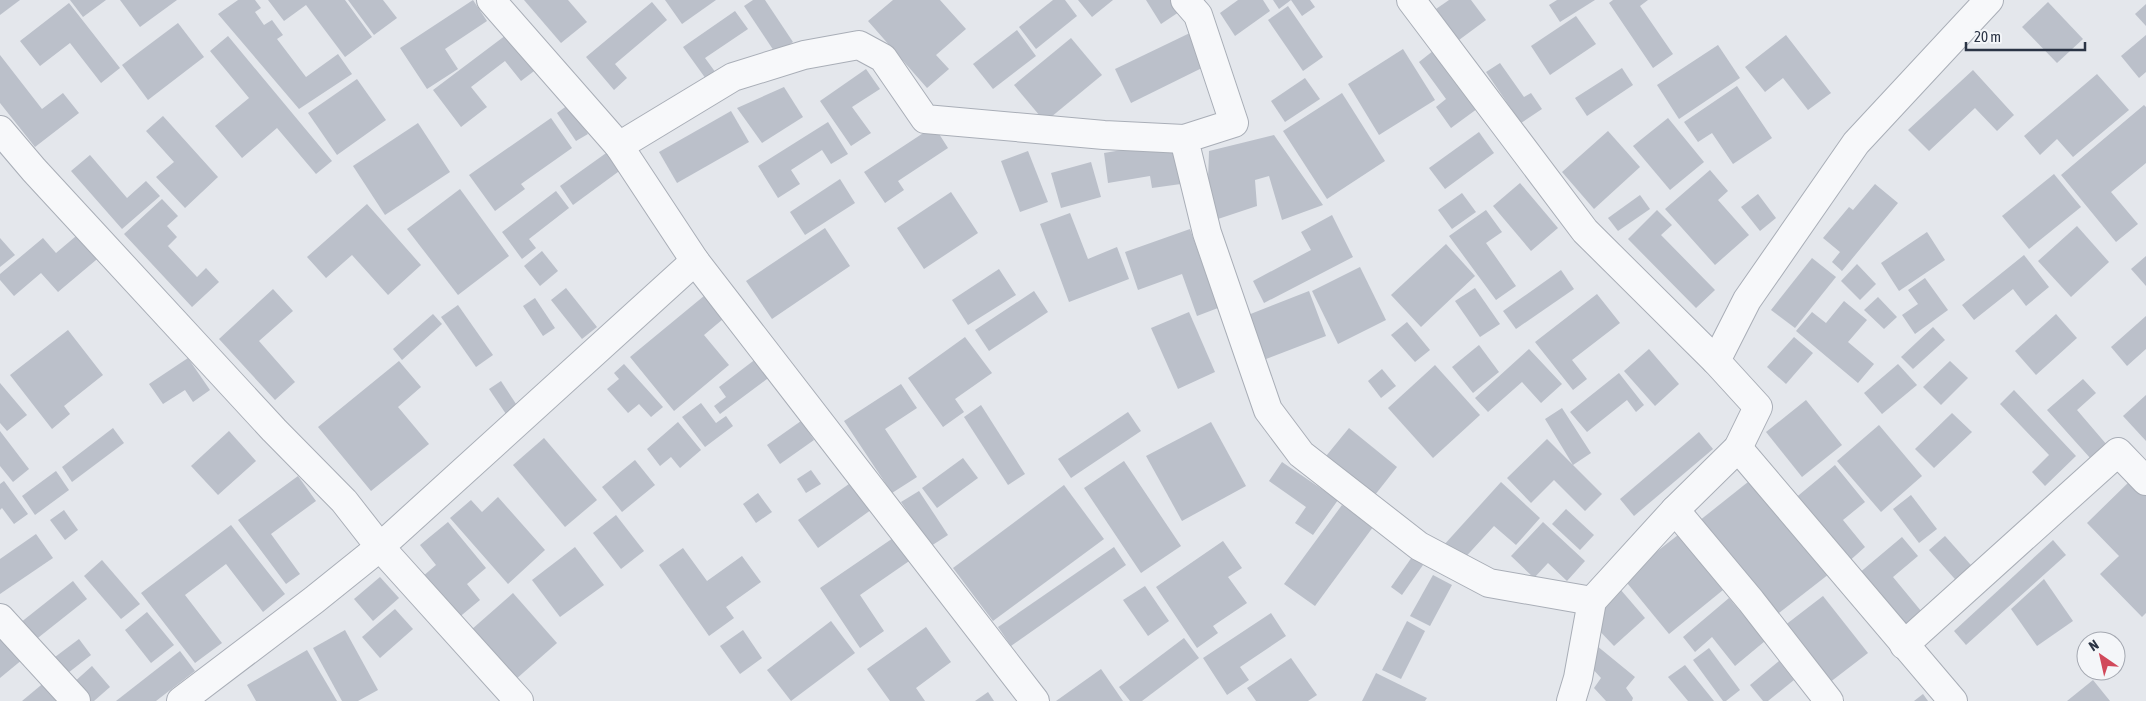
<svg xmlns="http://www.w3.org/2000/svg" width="2146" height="701" font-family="'Asap Condensed',sans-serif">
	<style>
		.building { fill: #bbc0ca }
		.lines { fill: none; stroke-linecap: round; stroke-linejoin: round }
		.minor-casing { stroke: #a9aeb7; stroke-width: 30 }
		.minor { stroke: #f7f8fa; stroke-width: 28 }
	</style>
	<rect width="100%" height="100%" fill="#e4e7ec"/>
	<g class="building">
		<path d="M0,0h20l-20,15z"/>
		<path d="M70,0h36l-23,17z"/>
		<path d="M120,0h57l-37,27z"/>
		<path d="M238,0h17l6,8 -6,4 9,13 8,-5 11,15 -6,4 29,38 32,-23 14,20 -53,35 -81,-95z"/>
		<path d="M268,0h77l27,37 -27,20 -39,-52 -22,16z"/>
		<path d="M348,0h35l14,18 -23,17z"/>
		<path d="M473,0l14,21 -42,28 13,20 -31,20 -27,-41z"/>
		<path d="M524,0h44l19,22 -26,21z"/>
		<path d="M665,0h51l-34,24z"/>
		<path d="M753,0h12l28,42 -17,12 -32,-48z"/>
		<path d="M893,0h47l26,29 -30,26 13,14 -22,19 -59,-67z"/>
		<path d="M1053,0h12l12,16 -41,33 -17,-22z"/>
		<path d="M1078,0h35l-21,17z"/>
		<path d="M1146,0h29l7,10 -21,14z"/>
		<path d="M1238,0h25l7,11 -35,25 -15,-23z"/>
		<path d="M1273,0h37l5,7 -13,9 -11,-16 -12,9z"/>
		<path d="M1449,0h22l15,20 -27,20 -23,-31z"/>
		<path d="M1557,0h38l-35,22 -11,-17z"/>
		<path d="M1613,0h35l-8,6 33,48 -20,14 -44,-65z"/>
		<path d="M652,2l15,18 -52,44 12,14 -13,12 -28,-33z"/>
		<path d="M2048,2l35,37 -26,24 -35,-36z"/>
		<path d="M69,3l51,65 -19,15 -31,-40 -30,23 -20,-25z"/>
		<path d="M2146,4v22l-11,-12z"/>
		<path d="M1288,6l35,51 -20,14 -35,-51z"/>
		<path d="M735,11l13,18 -43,29 11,15 -10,6 -23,-32z"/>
		<path d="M1576,16l20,28 -46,31 -19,-29z"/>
		<path d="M178,23l26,34 -56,43 -26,-35z"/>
		<path d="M514,29l28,36 -21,16 -16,-20 -34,26 16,20 -26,20 -28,-37z"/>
		<path d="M1017,30l19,26 -43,33 -20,-25z"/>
		<path d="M1194,31l16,33 -79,39 -16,-34z"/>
		<path d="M1786,35l45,58 -23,17 -25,-32 -18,14 -20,-25z"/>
		<path d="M2146,35v37l-7,6 -18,-22z"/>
		<path d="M228,36l104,125 -16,13 -39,-46 -35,30 -27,-32 34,-28 -39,-47z"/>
		<path d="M1071,38l31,37 -57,47 -31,-37z"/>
		<path d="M1718,45l22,33 -61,41 -22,-34z"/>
		<path d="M1438,47l43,59 -30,22 -15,-21 10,-8 -27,-37z"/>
		<path d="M1403,49l32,51 -56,35 -31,-51z"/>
		<path d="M0,55l42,54 21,-16 16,20 -44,34 -35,-44z"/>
		<path d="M1500,63l24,34 7,-4 11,16 -21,14 -35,-51z"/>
		<path d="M1622,68l11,17 -46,31 -12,-18z"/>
		<path d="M866,69l14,20 -28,18 19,26 -20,13 -31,-45z"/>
		<path d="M1973,70l41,45 -17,16 -22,-23 -46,43 -21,-21z"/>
		<path d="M2097,74l32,36 -56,47 -16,-18 -17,16 -16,-19z"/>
		<path d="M1305,78l15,21 -35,23 -14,-21z"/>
		<path d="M357,79l29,41 -49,35 -29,-42z"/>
		<path d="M1737,86l35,52 -39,26 -21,-31 -14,9 -14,-20z"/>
		<path d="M784,87l19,30 -41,26 -25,-35z"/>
		<path d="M1342,93l43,68 -58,38 -44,-68z"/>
		<path d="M568,105l20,29 -12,7 -19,-28z"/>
		<path d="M2144,105l2,2v56l-35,29 27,32 -22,18 -55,-67z"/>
		<path d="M731,111l18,31 -72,41 -18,-31z"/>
		<path d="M163,116l55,61 -33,31 -29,-31 18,-15 -28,-31z"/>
		<path d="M551,118l21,30 -51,36 4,5 -30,22 -26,-36z"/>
		<path d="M1668,118l36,44 -34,28 -37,-44z"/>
		<path d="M828,122l20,32 -17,10 -9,-14 -31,20 9,14 -22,14 -20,-32z"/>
		<path d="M418,123l32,49 -65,43 -32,-49z"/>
		<path d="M934,126l14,22 -50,33 6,9 -19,13 -21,-31z"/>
		<path d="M1608,131l32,36 -46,42 -32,-37z"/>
		<path d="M1479,132l15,21 -49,36 -16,-21z"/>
		<path d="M1274,135l49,70 -41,15 -13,-44 -14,4 2,26 -39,13 -10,-38 1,-30z"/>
		<path d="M1175,141l6,43 -29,4 -2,-12 -42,7 -4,-30z"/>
		<path d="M609,151l13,18 -49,36 -13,-19z"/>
		<path d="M1028,151l20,51 -28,10 -19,-51z"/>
		<path d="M90,155l37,43 19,-17 14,15 -38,33 -51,-58z"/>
		<path d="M1091,162l10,35 -40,11 -10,-35z"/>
		<path d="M1710,170l18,21 -10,9 31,35 -34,30 -50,-56z"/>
		<path d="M2054,174l27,33 -52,42 -27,-33z"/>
		<path d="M840,179l15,24 -50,32 -15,-23z"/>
		<path d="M1520,183l38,45 -27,23 -38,-45z"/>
		<path d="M1875,184l23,19 -56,68 -10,-9 8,-10 -17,-14 26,-31 4,3z"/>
		<path d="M460,189l49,67 -51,39 -51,-66z"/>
		<path d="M556,191l13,17 -40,31 7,9 -14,11 -20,-27z"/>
		<path d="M951,192l27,41 -54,36 -27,-41z"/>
		<path d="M1462,193l14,19 -24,17 -14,-19z"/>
		<path d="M1758,194l18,24 -16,13 -19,-24z"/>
		<path d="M1640,195l10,14 -32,22 -10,-13z"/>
		<path d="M162,199l16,17 -11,10 10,11 -9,9 29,31 9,-9 13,14 -27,25 -68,-73z"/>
		<path d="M367,204l54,61 -33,30 -36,-40 -26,23 -19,-21z"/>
		<path d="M1486,210l16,22 -16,11 30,43 -20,14 -47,-64z"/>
		<path d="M1657,210l15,15 -11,10 54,55 -19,18 -68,-69z"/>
		<path d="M1070,213l18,46 29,-12 12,32 -60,23 -29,-78z"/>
		<path d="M1332,215l21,42 -89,46 -11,-22 58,-31 -10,-18z"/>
		<path d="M2077,226l32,36 -38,35 -33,-36z"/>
		<path d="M825,228l25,38 -78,53 -26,-38z"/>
		<path d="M1190,229l28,79 -21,8 -15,-42 -44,16 -13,-38z"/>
		<path d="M82,231l20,24 -44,37 -17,-19 -27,23 -14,-16v-6l43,-36 13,15z"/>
		<path d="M1927,232l18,28 -46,31 -18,-28z"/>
		<path d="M0,238l15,17 -15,12z"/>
		<path d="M1446,244l29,32 -54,51 -30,-32z"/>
		<path d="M542,251l16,20 -18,15 -16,-20z"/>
		<path d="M2024,255l25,32 -23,19 -13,-17 -39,31 -12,-15z"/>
		<path d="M2146,256v30l-15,-17z"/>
		<path d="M1812,258l24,19 -41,51 -24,-18z"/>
		<path d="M1857,264l19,20 -16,16 -19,-19z"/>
		<path d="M1360,267l26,53 -48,24 -26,-53z"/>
		<path d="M999,269l17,26 -48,30 -16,-25z"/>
		<path d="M1561,270l13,19 -58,40 -13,-18z"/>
		<path d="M1925,278l23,32 -33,24 -13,-19 16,-11 -10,-14z"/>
		<path d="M566,288l31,39 -15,12 -31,-39z"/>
		<path d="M1475,288l25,36 -20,13 -25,-36z"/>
		<path d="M273,289l20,22 -34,30 36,41 -20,18 -56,-61z"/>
		<path d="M710,291l19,23 -25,21 25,30 -55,46 -44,-54z"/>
		<path d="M1034,291l14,21 -59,39 -14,-21z"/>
		<path d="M1309,291l17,45 -60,23 -18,-44z"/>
		<path d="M1597,294l23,29 -48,37 15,19 -14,11 -38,-48z"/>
		<path d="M1878,297l19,20 -13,12 -20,-19z"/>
		<path d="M535,298l20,30 -12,8 -20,-30z"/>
		<path d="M1844,301l23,19 -19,22 26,22 -16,19 -62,-52 16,-19 14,11z"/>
		<path d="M458,305l35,50 -17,12 -35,-50z"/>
		<path d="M1189,312l26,60 -37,17 -27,-61z"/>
		<path d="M433,314l9,10 -40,36 -9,-11z"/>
		<path d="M2056,314l21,24 -41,37 -21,-24z"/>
		<path d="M2146,316v33l-19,17 -16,-19z"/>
		<path d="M1407,322l23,28 -15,12 -24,-27z"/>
		<path d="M1933,327l12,13 -32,29 -12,-12z"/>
		<path d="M68,330l35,45 -39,31 6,8 -18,15 -42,-54z"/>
		<path d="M965,337l27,36 -37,26 9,13 -21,15 -35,-49z"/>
		<path d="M1794,337l19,16 -27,31 -19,-17z"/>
		<path d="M1479,345l20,27 -26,21 -21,-26z"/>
		<path d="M1529,349l33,35 -21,19 -19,-21 -34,30 -13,-14z"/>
		<path d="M1649,349l30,35 -24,22 -31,-35z"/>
		<path d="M761,355l14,18 -55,41 -6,-8 12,-9 -7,-10z"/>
		<path d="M188,358l22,32 -17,12 -8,-12 -22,14 -14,-20z"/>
		<path d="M399,361l22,26 -23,20 31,37 -58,47 -53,-64z"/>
		<path d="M1950,361l18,17 -27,27 -18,-18z"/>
		<path d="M624,364l39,43 -12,10 -12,-13 -11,9 -21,-24 12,-10 -5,-6z"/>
		<path d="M1898,364l19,21 -35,29 -18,-21z"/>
		<path d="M1435,365l45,50 -47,43 -45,-50z"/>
		<path d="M1382,369l14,17 -15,12 -13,-17z"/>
		<path d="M1619,373l25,32 -8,7 -9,-12 -40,32 -17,-20z"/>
		<path d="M2083,379l13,14 -19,17 30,35 -16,14 -44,-49z"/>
		<path d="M501,381l17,26 -12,7 -17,-25z"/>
		<path d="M0,383l27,32 -20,16 -7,-8z"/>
		<path d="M901,384l16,24 -32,21 32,48 -25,16 -48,-72z"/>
		<path d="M2014,390l62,66 -31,30 -13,-14 17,-17 -49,-51z"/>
		<path d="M2146,395v46l-23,-25z"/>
		<path d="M1806,400l36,45 -40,32 -36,-45z"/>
		<path d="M701,403l15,20 10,-7 7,10 -28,21 -23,-30z"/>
		<path d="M981,405l44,69 -17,11 -44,-68z"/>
		<path d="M1562,408l29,45 -18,12 29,29 -17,17 -31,-31 -23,23 -24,-25 40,-39 26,26 -28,-46z"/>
		<path d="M1128,412l13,19 -70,47 -13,-19z"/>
		<path d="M1952,413l20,19 -38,36 -19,-19z"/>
		<path d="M801,421l13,19 -34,24 -13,-19z"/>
		<path d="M678,422l23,28 -21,18 -9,-11 -11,9 -13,-17z"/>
		<path d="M1211,422l35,64 -64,35 -36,-65z"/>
		<path d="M1879,425l43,51 -41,36 -44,-51z"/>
		<path d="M113,428l11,15 -52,39 -10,-15z"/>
		<path d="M1349,428l48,39 -26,33 -49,-39z"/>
		<path d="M0,431l29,38 -16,13 -13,-16z"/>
		<path d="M229,431l27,30 -38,34 -27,-29z"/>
		<path d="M1699,432l14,17 -79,67 -14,-17z"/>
		<path d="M544,438l53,62 -32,27 -52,-62z"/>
		<path d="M963,458l15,20 -41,30 -15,-20z"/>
		<path d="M635,460l20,25 -33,27 -20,-25z"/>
		<path d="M1124,461l57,85 -40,27 -57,-85z"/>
		<path d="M1282,462l56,38 -25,35 -18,-12 11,-16 -37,-26z"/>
		<path d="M1835,465l30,37 -22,18 22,27 -19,17 -53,-64z"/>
		<path d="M811,470l10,14 -15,9 -9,-14z"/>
		<path d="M56,471l13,19 -34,25 -13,-19z"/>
		<path d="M298,476l18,25 -45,33 29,40 -14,10 -48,-64z"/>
		<path d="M1753,478l76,96 -55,43 -75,-96z"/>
		<path d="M856,479l19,28 -57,41 -20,-28z"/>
		<path d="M2132,479l14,14v120l-4,4 -42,-43 19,-18 -32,-33z"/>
		<path d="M4,481l24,33 -14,10 -12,-16 -2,2v-26z"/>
		<path d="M1501,482l39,36 -24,27 -22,-19 -33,36 -18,-16z"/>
		<path d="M1064,485l40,54 -111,82 -40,-53z"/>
		<path d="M919,491l29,44 -17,11 -30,-44z"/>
		<path d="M758,493l14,19 -16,11 -13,-19z"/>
		<path d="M1911,495l26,34 -18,14 -26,-34z"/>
		<path d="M498,497l47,53 -37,34 -58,-66 21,-18 11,12z"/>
		<path d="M1342,505l31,22 -58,79 -31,-22z"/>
		<path d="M1566,509l28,26 -14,15 -28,-26z"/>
		<path d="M64,510l14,20 -13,10 -15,-20z"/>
		<path d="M616,515l28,36 -23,18 -28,-36z"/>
		<path d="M448,522l38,46 -19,16 13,16 -23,19 -35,-42 14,-12 -16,-20z"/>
		<path d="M1543,522l42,39 -18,20 -19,-18 -14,15 -23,-22z"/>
		<path d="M231,525l54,69 -22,18 -37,-48 -41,31 37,48 -27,20 -54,-70z"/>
		<path d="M36,534l17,24 -53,36v-35z"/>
		<path d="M899,534l16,23 -55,38 24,36 -24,17 -40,-60z"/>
		<path d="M1678,535l45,55 -54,44 -46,-56z"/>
		<path d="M1945,536l33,37 -16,14 -33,-37z"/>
		<path d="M1902,537l16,19 -25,21 33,40 -19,15 -49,-58z"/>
		<path d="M2053,540l13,15 -100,90 -12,-14z"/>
		<path d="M1223,541l19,27 -14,9 19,26 -34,23 5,7 -21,15 -41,-61z"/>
		<path d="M575,547l29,38 -44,32 -28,-37z"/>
		<path d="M1114,547l12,18 -115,81 -13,-19z"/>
		<path d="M683,548l24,33 35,-25 19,26 -35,25 8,11 -25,18 -50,-71z"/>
		<path d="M1412,557l11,8 -21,30 -11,-8z"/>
		<path d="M102,560l38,44 -19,15 -37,-43z"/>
		<path d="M1433,575l19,10 -22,41 -20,-10z"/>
		<path d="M380,577l19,21 -26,23 -19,-22z"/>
		<path d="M2044,579l29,42 -36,25 -26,-37z"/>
		<path d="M73,581l14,18 -53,42 -14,-18z"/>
		<path d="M1145,586l24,35 -21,15 -25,-36z"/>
		<path d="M1620,589l25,29 -31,28 -22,-23z"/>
		<path d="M513,593l44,50 -42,37 -44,-50z"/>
		<path d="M1823,596l45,57 -39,30 -45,-57z"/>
		<path d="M1729,598l36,43 -30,25 -23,-29 -17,15 -12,-15z"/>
		<path d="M395,609l18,20 -33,29 -18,-21z"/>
		<path d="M147,612l27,33 -23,18 -26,-33z"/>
		<path d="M1271,613l15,23 -46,31 9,13 -22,15 -24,-37z"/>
		<path d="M831,621l24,32 -64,48 -24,-31z"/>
		<path d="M1407,621l18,10 -24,48 -19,-9z"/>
		<path d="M926,627l25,35 -35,26 9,13h-35l-23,-32z"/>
		<path d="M0,629l23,30 -23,19z"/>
		<path d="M345,630l33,60 -20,11h-16l-29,-53z"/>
		<path d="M743,630l19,28 -22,16 -20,-28z"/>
		<path d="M1184,638l15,20 -57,43h-12l-11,-14z"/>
		<path d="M79,639l12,16 -23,18 -13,-16z"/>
		<path d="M1591,641l44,36 -9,11 7,10 -1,3h-26l-12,-13 7,-10 -11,-12z"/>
		<path d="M1709,648l31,42 -14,11h-3l-30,-41z"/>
		<path d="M307,650l30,51h-81l-9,-16z"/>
		<path d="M180,651l15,20 -39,30h-40z"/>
		<path d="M1291,658l26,37 -9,6h-52l-9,-13z"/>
		<path d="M1779,661l15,19 -26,21h-5l-13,-16z"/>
		<path d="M1685,665l29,36h-26l-20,-24z"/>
		<path d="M92,666l18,21 -16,14h-7l-15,-17z"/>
		<path d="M1101,669l22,32h-67z"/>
		<path d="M1376,673l51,25 -2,3h-63z"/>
		<path d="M2093,680l17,21h-43z"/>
		<path d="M46,681l16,20h-40z"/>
		<path d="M988,692l6,9h-19z"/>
		<path d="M1923,694l5,7h-14z"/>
	</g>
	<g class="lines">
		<g class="minor-casing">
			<g id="minor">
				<path d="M491,0l128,146 76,115 340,440"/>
				<path d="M1185,0l13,15 36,108 -50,16 23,94 61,177 33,44 118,92 70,37 103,18"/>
				<path d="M1411,0l174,231 131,130 42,46 -20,41 -63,62 -83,91 -14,77 -7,23"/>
				<path d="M0,130l34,40 240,260 70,71 36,46 -66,53 -133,101"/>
				<path d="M619,146l114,-69 71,-22 55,-10 24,13 42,61 179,16 80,4"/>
				<path d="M1716,361l31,-61 109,-157 133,-143"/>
				<path d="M1738,448l215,253"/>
				<path d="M1675,510l76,91 78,100"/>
				<path d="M0,618l76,83"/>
				<path d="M1904,645l214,-193 28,29"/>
				<path d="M519,701l-139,-154 315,-286"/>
			</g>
		</g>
		<use href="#minor" class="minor"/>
	</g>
	<g transform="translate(2101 656) rotate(326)"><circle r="24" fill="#f4f6f9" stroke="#a4a8b1"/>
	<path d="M0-4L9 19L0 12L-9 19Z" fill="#d1495b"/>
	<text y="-8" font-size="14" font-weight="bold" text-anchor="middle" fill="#2b3445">N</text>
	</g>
	<path d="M1966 42v8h119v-8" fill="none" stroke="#2b3445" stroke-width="2.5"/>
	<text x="1974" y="42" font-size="15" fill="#2b3445" stroke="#f4f6f9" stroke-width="4" paint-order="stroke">20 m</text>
</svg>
